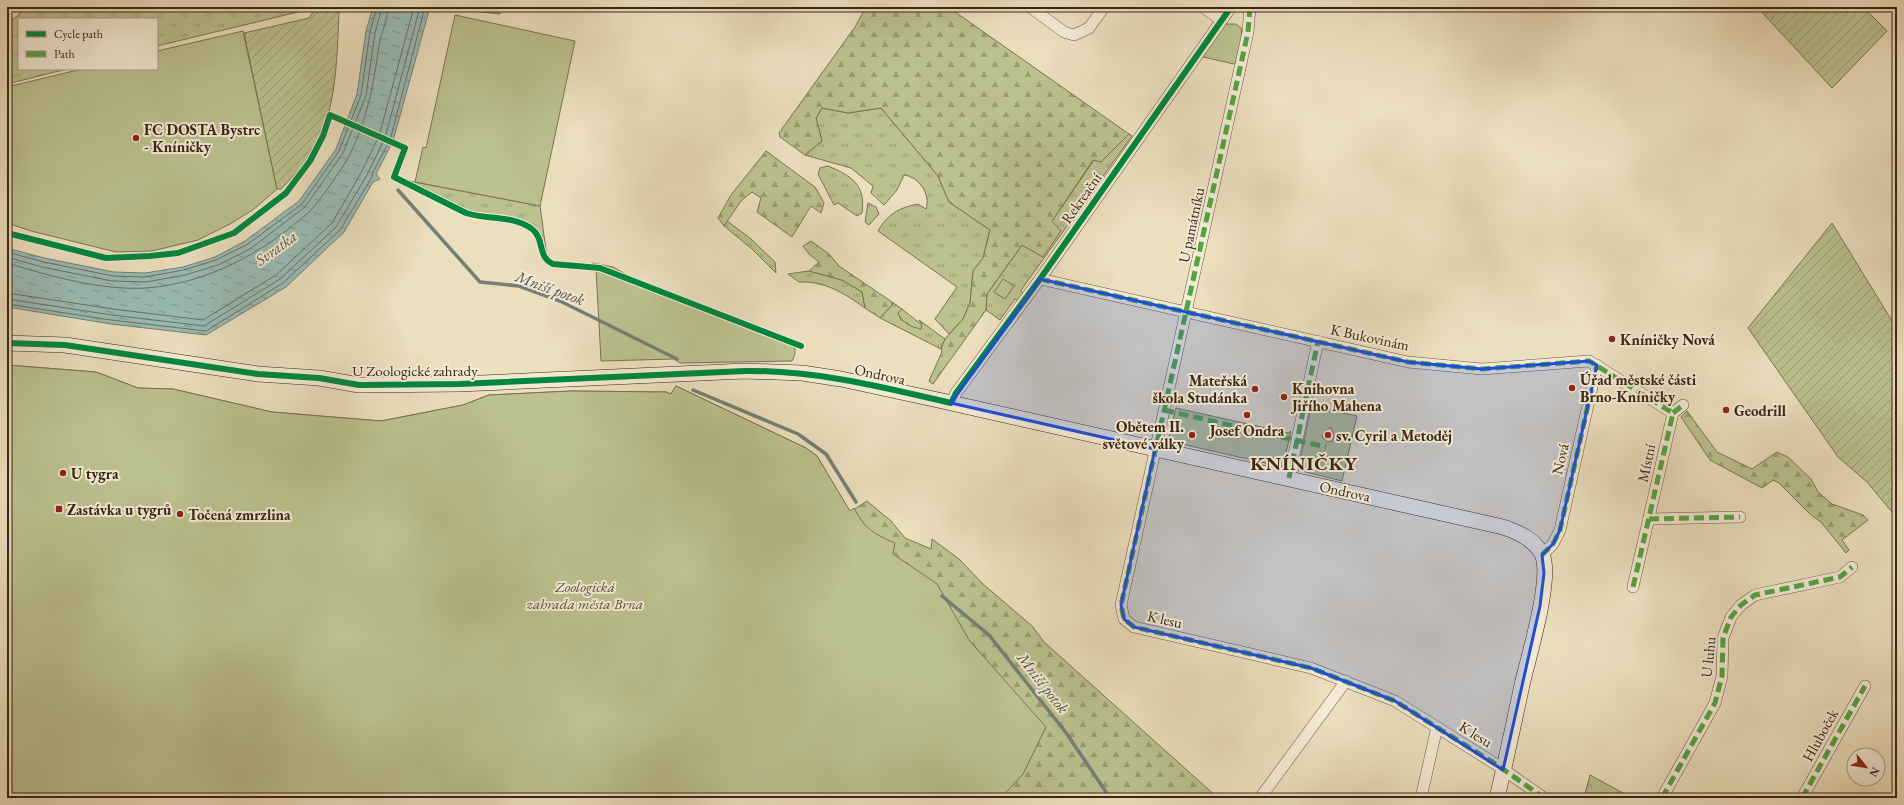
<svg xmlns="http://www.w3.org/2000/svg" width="1904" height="805" font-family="'EB Garamond',serif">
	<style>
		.grass { fill: url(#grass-tufts); stroke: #7a7352 }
		.forest { fill: url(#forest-firs); stroke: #7a7352 }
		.park { fill: #bbc18f; stroke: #7a7352; fill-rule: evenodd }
		.garden { fill: url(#garden-furrows); stroke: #7a7352 }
		.water { fill: url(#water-ripples); stroke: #738075 }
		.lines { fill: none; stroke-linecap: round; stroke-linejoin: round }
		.shore { stroke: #6a7066; stroke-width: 1 }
		.stream { stroke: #738075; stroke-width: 3.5 }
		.street-casing { stroke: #665440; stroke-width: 12 }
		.secondary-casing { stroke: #3a2516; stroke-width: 16 }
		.street { stroke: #f3ead5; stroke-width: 11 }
		.secondary { stroke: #f3ead5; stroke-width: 15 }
		.quiet { stroke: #54a340; stroke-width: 5; stroke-dasharray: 10 5; stroke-linecap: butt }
		.cycleway-casing { stroke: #f3ead5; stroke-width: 8 }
		.cycleway { stroke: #00873e; stroke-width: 6 }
		.marked { fill: #1d4ed8; fill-opacity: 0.2; stroke: #1d4ed8; stroke-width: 3; stroke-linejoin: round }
		.poi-dot { fill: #8f2418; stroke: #f3ead5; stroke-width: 1.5 }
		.labels { text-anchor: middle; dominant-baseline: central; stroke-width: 4; stroke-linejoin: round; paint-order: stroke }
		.poi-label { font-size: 15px; font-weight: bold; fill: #3a2516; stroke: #f3ead5; text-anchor: start }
		.street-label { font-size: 15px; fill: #3a2516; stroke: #f3ead5 }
		.park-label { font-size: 15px; font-style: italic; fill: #5a4c34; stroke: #f3ead5 }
		.water-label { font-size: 16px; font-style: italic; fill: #565246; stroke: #f3ead5 }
		.district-label { font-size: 19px; font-weight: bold; letter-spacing: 1px; fill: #3a2516; stroke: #f3ead5 }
	</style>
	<defs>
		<pattern id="grass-tufts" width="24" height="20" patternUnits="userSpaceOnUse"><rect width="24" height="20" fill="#bbc18f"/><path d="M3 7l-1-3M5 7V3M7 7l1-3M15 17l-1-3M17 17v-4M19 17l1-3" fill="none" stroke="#999d74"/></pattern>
		<pattern id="forest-firs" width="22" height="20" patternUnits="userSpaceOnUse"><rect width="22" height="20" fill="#bbc18f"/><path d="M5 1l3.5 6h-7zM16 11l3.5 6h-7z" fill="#999d74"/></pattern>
		<pattern id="garden-furrows" width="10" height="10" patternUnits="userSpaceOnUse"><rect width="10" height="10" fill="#bbc18f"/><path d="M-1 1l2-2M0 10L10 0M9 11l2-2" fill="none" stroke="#999d74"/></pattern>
		<pattern id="water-ripples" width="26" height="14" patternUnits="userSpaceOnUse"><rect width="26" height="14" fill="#99bcb5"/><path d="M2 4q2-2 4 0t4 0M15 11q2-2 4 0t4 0" fill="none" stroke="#7e9992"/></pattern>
	</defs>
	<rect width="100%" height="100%" fill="#ecdfbe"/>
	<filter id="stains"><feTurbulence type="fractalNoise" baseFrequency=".005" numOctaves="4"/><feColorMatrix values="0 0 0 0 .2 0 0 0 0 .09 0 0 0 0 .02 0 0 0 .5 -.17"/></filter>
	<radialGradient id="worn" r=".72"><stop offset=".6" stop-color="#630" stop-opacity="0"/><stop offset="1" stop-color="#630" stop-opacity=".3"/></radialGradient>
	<g class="grass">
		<path d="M28,7h280l-10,5 -141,34v-27h-138v50h48l-60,15v-60z"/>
		<path d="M822,108l26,5 33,-5 57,68 11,26 41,28 -7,28 -10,13 -3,32 -7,16 -14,15 -14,-15 22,-32 -79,-56c10,-17 20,-23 40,-27l8,5c5,-15 -7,-32 -22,-34l-7,15 -13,15 -13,-12 2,-7 -22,-18 -46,-13 17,-14 -6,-23z"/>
		<path d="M1129,134l3,2 -108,150 -3,5 3,3 -5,7 -4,-2 -15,21 -14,-10 1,-16 35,-49 21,12 9,-36 42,-61 7,2z"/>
		<path d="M828,166c24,10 38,19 34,47l-5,3 -19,-13 -4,2 -16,-31 2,-6z"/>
		<path d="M409,181l131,25 7,51c-4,-9 -3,-20 -11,-28 -15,-15 -41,-11 -61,-15 -17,-4 -48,-24 -66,-33z"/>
		<path d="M868,203l8,4 3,7 -10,11 -4,-3z"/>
		<path d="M727,221l23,17 25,24 1,11 -24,-24 -28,-23z"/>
		<path d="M592,263l21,4 16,9 -34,-11z"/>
		<path d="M809,271l33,9 20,12 3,16c-21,-15 -40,-27 -66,-26l-11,-8z"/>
		<path d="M892,302l10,7 -4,4 3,7 21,5 -3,-5 26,19 -4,10 -61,-31 12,-13z"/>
		<path d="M1590,775l42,23h-48z"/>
	</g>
	<g class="forest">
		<path d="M866,7h82l181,127 -28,28 -8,-2 -41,61 9,10 -18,26 -21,-12 -35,49 -1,16 -53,74 -4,-3 13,-29 -1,-3 4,-10 18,-20 7,-16 3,-32 10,-13 7,-28 -41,-28 -11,-26 -57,-68 -33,5 -26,-5 -6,10 6,23 -17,14 -25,-18 -1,-4 76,-106z"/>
		<path d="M766,151l49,36 9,16 -3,10 -10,-7 -19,31 -35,-25 4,-14 -9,-6 -11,9 -17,25 -6,-8 13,-23z"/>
		<path d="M811,241l18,13 10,12 53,36v3l-12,13 -15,-10 -3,-16 -20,-12 -33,-9 10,-9 -10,-8 -6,-8z"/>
		<path d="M902,309l20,16 -1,4c-10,-2 -19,-6 -23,-16z"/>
		<path d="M7,365l89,7 42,16 35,1 99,23 109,9 82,-16 26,-10 82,-4 95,1 5,2 5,-8 130,62 11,8 33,56 17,-11 24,20 14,17 26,11 1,-10 27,20 24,25 49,42 12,16 174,156h-379l-350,-323z"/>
		<path d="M1687,411l30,41 35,17 25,-17 11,5 23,22 7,13 14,12 31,11 5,5 -26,20 7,10 -3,3 -25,-31 -10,-7 -32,-32 -6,-3 -11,8 -52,-28 -29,-43z"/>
	</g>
	<g class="park">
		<path d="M455,15l120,26 -35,165 -125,-24 8,-35 3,1z"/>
		<path d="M1224,24h12l5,4 1,8 -6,27 -2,1 -31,-7z"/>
		<path d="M243,31l34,158 -23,20 -24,15 -32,16 -46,11 -36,1 -85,-21 -24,-8v-136l75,-18h75v-18z"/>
		<path d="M596,269l198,77c2,5 1,10 -2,15l-112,2 -6,-4 -73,2z"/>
		<path d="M1003,279l11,7 -9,13 -11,-7z"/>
		<path d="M7,365l89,7 42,16 35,1 99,23 109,9 82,-16 26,-10 82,-4 95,1 5,2 5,-8 130,62 11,8 33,55 4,-3c11,21 20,26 41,35l-2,11 44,30 32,56 77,87 -23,47 -22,24h-994z"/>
		<path d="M1311,406l46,10 -15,65 -44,-11zM1329,428h2l3,8 -2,5 -5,1 -5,-6z"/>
		<path d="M1176,408l112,25 3,-2 -8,36 -115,-26z"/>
	</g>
	<g class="garden">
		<path d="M455,7h46l-1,7 -45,-5z"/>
		<path d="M1757,7h106l24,24 -55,57z"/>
		<path d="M316,8l23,3c-2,46 -2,109 -31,148 -8,11 -18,20 -27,30h-4l-33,-156 65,-15z"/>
		<path d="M1832,223l65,106v189l-30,-36 -29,-25 -90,-129z"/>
	</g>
	<path class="water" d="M373,7h57l-37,134 -17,33 4,5 -7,3 -29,50 -58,55 -80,48 -95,-11 -104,-17v-59l37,10 70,14 31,1 38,-6 32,-10 30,-16 54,-40 37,-52 21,-55 9,-63z"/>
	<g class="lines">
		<g class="shore">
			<path d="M7,252l37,10 69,14 32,1 39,-7 32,-10 32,-16 54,-40 37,-53 22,-56 9,-63 7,-25"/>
			<path d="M7,257l35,10 70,14 34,1 39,-7 33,-10 32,-16 55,-42 38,-54 23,-57 9,-63 7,-26"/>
			<path d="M7,263c43,13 95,28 140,25 61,-5 116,-35 162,-76 9,-8 34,-45 40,-56 18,-35 25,-73 30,-111 2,-12 9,-25 9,-38"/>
			<path d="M7,293l106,16 90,11 73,-45 56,-52 29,-50 18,-37 35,-129"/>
			<path d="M7,299l105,16 92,11 76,-47 56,-52 31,-52 18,-37 35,-131"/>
			<path d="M7,304l104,16 95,11 77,-48 57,-53 32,-53 1,-5 17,-32 35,-133"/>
		</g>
		<g class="stream">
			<path d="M398,190l82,92 39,4 41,15 117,58"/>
			<path d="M693,390l105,44 28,20 30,48"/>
			<path d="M942,596l47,39 78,99 43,64"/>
		</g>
		<g class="street-casing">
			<g id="street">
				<path d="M1030,7l34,25 10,3 15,-7 15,-21"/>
				<path d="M1203,7l18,13"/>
				<path d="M1250,7l-2,25 -127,573 3,14 10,8 177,41 84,33 102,64 47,33"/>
				<path d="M1040,279l368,83 74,7 107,-8 84,52"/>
				<path d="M951,403l5,-10 84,-114 191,-272"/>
				<path d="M1673,413l10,-8"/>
				<path d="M1289,478l29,-137"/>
				<path d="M1649,519l91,-2"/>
				<path d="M1542,555l11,-11 7,-14 37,-165"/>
				<path d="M1633,587l40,-174"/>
				<path d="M1260,798l86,-117"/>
				<path d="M1421,798l16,-71"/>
				<path d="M1662,798l53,-95 7,-27 1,-38 8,-21 10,-12 14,-10 85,-18 12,-10"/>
				<path d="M1802,798l63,-112"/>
			</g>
		</g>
		<g class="secondary-casing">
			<path id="secondary" d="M7,343l58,2 193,29 61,4 40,7 101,-1 285,-13 57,2 39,6 97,21 565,127c15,5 31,12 39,27 11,24 -14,104 -20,131 -8,38 -16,75 -25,113"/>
		</g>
		<use href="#street" class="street"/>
		<use href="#secondary" class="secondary"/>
		<g class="quiet">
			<path d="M1250,7l-2,25 -127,573 3,14 10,8 177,41 84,33 102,64 47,33"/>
			<path d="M1040,279l368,83 74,7 107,-8 84,52"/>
			<path d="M1164,410l162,37"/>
			<path d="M1673,413l10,-8"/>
			<path d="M1289,478l29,-137"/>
			<path d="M1649,519l91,-2"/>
			<path d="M1542,555l11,-11 7,-14 37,-165"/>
			<path d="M1633,587l40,-174"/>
			<path d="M1662,798l53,-95 7,-27 1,-38 8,-21 10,-12 14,-10 85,-18 12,-10"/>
			<path d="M1802,798l63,-112"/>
		</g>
		<g class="cycleway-casing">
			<g id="cycleway">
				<path d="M7,233l99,25 44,-2 28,-3 56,-20 52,-40 24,-32 13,-25 7,-21 75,33 -11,29 72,36c20,7 48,2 66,16 13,10 5,28 21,35l47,4 201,78"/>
				<path d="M7,343l58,2 193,29 61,4 40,7 101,-1 285,-13c70,-1 138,16 206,32l5,-10 84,-114 191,-272"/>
			</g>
		</g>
		<use href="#cycleway" class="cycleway"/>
	</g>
	<path class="marked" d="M1040,279l368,83 74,7 107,-8 8,4 -37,165 -7,14 -11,11 2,18 -4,33 -37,164 -108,-69 -84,-33 -177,-41 -10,-8 -3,-14 34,-156 -204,-46z"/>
	<g class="poi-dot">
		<circle cx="136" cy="138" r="4"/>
		<circle cx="1612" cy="339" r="4"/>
		<circle cx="1572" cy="388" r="4"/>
		<circle cx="1255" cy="389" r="4"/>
		<circle cx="1284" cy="397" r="4"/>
		<circle cx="1726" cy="410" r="4"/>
		<circle cx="1247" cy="415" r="4"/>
		<circle cx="1192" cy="435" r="4"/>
		<circle cx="1328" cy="435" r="4"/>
		<circle cx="63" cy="473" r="4"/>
		<rect x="55" y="505" width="8" height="8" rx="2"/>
		<circle cx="180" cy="514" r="4"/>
	</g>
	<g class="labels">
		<g class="poi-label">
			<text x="144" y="129">FC DOSTA Bystrc<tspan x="144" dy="17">- Kníničky</tspan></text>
			<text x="1620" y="339">Kníničky Nová</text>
			<text x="1580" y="379">Úřad městské části<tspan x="1580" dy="17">Brno-Kníničky</tspan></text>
			<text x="1247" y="380" text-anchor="end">Mateřská<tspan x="1247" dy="17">škola Studánka</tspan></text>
			<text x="1292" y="388">Knihovna<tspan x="1292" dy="17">Jiřího Mahena</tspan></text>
			<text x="1734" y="410">Geodrill</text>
			<text x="1184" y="426" text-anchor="end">Obětem II.<tspan x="1184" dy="17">světové války</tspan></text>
			<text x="1247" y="430" text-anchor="middle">Josef Ondra</text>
			<text x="1336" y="435">sv. Cyril a Metoděj</text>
			<text x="71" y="473">U tygra</text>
			<text x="67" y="509">Zastávka u tygrů</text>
			<text x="188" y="514">Točená zmrzlina</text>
		</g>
		<g class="street-label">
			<text transform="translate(1081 198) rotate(-55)">Rekreační</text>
			<text transform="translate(1191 225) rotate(-78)">U památníku</text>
			<text transform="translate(1370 337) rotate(12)">K Bukovinám</text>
			<text x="415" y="370">U Zoologické zahrady</text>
			<text transform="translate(880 374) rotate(12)">Ondrova</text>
			<text transform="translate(1560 459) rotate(-77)">Nová</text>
			<text transform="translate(1646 463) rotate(-78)">Místní</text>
			<text transform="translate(1345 491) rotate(12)">Ondrova</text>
			<text transform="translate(1165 619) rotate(13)">K lesu</text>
			<text transform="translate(1708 657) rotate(-84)">U luhu</text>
			<text transform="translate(1476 734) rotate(32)">K lesu</text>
			<text transform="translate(1820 735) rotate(-61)">Hluboček</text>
		</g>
		<g class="park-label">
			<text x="585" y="586">Zoologická<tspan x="585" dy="17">zahrada města Brna</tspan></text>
		</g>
		<g class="water-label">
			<text transform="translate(276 248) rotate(-36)">Svratka</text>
			<text transform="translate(550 288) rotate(20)">Mniší potok</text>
			<text transform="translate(1043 683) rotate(52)">Mniší potok</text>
		</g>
		<g class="district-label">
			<text x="1304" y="463">KNÍNIČKY</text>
		</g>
	</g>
	<rect width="1904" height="805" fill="none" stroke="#ecdfbe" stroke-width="24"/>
	<rect x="8" y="8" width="1888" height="789" fill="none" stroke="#3a2516" stroke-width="2"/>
	<rect x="12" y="12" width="1880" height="781" fill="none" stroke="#3a2516"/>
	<rect x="18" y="18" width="140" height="52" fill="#f3ead5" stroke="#a99b89"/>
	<rect x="26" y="31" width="20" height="6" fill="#00873e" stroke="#a99b89"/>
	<text x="54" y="38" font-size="12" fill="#3a2516">Cycle path</text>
	<rect x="26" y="51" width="20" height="6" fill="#54a340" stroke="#a99b89"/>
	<text x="54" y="58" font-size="12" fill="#3a2516">Path</text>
	<g transform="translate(1866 767) rotate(120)"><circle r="19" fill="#f3ead5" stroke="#a99b89"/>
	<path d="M0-3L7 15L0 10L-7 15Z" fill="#8f2418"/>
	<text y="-6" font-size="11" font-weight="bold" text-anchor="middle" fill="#3a2516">N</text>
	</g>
	<rect width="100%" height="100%" filter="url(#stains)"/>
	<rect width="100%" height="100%" fill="url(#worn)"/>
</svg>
